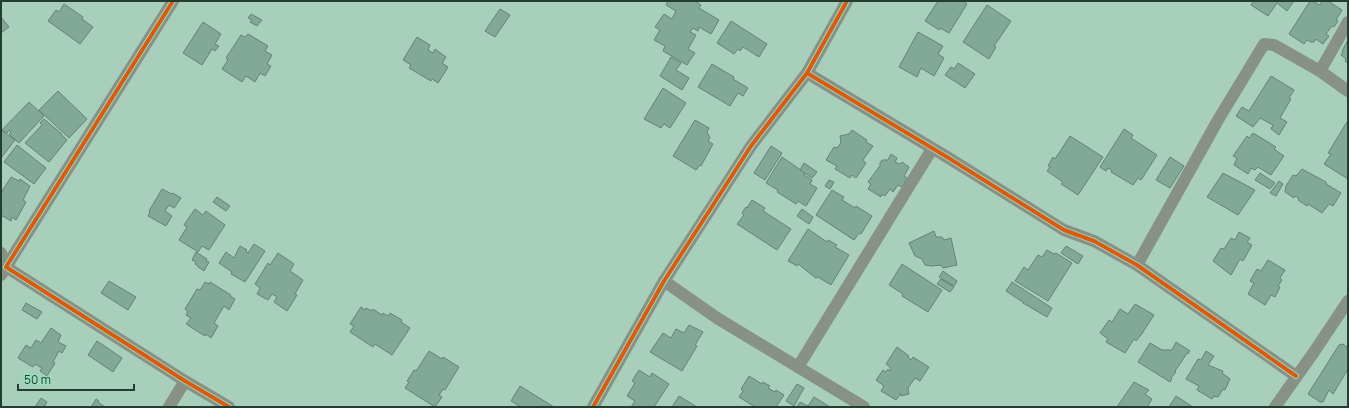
<svg xmlns="http://www.w3.org/2000/svg" width="1349" height="408" font-family="Manrope,sans-serif">
	<style>
		.building { fill: #82a898; stroke: #638376 }
		.lines { fill: none; stroke-linecap: round; stroke-linejoin: round }
		.street { stroke: #879185; stroke-width: 12 }
		.cycleway-casing { stroke: #98debd; stroke-width: 6 }
		.cycleway { stroke: #de580e; stroke-width: 4 }
	</style>
	<rect width="100%" height="100%" fill="#a8cebc"/>
	<g class="building">
		<path d="M668,1h27l6,4 -2,3 20,12 -8,14 -12,-7 -1,4 -5,-3 -3,4 6,3 -8,14 7,4 -8,12 -24,-14 2,-5 -11,-6 6,-10 -5,-3 9,-13 8,5 4,-8 -10,-6z"/>
		<path d="M938,1h25l4,3 -18,29 -9,-5 -1,2 -14,-9z"/>
		<path d="M1254,1h40l-7,10 -10,-8 -9,13 -17,-11z"/>
		<path d="M1310,1h2l8,4 2,-4h6l14,9 -6,10 2,1 -4,6 -2,-1 -6,8 3,2 -6,8 -7,-5 -2,3h-3l-4,-2 -3,4 -15,-10z"/>
		<path d="M64,4l19,13 -1,2 11,8 -13,17 -32,-23 8,-11 3,2z"/>
		<path d="M987,5l24,16 -17,25 2,1 -7,12 -26,-17z"/>
		<path d="M500,9l10,6 -15,22 -10,-6z"/>
		<path d="M251,14l11,6 -5,6 -7,-4 2,-2 -4,-2z"/>
		<path d="M1,17l8,10 -8,6z"/>
		<path d="M731,21l36,23 -8,13 -16,-10 -3,4 -2,-2 -4,5 -17,-11z"/>
		<path d="M203,22l18,12 -6,10 4,2 -4,5 -3,-2 -10,16 -19,-12z"/>
		<path d="M918,32l25,14 -5,8 6,4 -10,18 -13,-8 -4,9 -18,-10z"/>
		<path d="M248,34l20,12 -3,5 7,4 -5,9 4,2 -6,10 -5,-3 -5,9 -9,-6 -4,6 -20,-13 6,-9 -2,-2 15,-23 4,2z"/>
		<path d="M417,37l13,8 -2,5 5,3 2,-4 11,8 -4,6 6,4 -10,16 -6,-4 -1,2 -22,-13 2,-3 -8,-5z"/>
		<path d="M1348,40v23l-3,-2 1,-2 -5,-4 2,-4h-1z"/>
		<path d="M671,57l10,6 -5,7 13,8 -7,12 -22,-14z"/>
		<path d="M958,63l17,11 -10,14 -20,-13 6,-8 3,2z"/>
		<path d="M712,64l22,13 -1,2 15,9 -5,8 -5,-3 -8,13 -32,-19z"/>
		<path d="M1271,76l23,14 -5,8 2,1 -11,19 7,4 -8,13 -8,-6 2,-4 -13,-7 -7,9 -17,-11 6,-9 7,4z"/>
		<path d="M663,88l23,15 -16,25 -6,-4 -3,4 -17,-9z"/>
		<path d="M58,91l29,28 -18,19 -30,-28z"/>
		<path d="M29,102l15,14 -25,27 -10,-9 2,-2 -2,-2 -2,3 -5,-3z"/>
		<path d="M44,119l18,15h-1l6,6 -18,22 -24,-19 17,-18 -2,-2z"/>
		<path d="M695,120l14,8 -2,4 3,6 -2,3 5,3 -12,22 -1,-1 -4,5 -23,-14z"/>
		<path d="M1347,122h1v57l-24,-15 7,-10 -3,-1z"/>
		<path d="M1124,129l9,6 -2,3 26,17 -16,25 -3,-2 -5,7 -22,-13 1,-2 -4,-2 -2,3 -6,-4z"/>
		<path d="M1,130l14,10 -14,18z"/>
		<path d="M852,130l15,10 -1,2 7,4 -10,14 3,3 -10,15 -4,-3 -2,3 -15,-9 2,-3 -11,-6 8,-13 3,1 4,-5 -1,-7 9,-2z"/>
		<path d="M1253,133l23,14 -2,2 10,7 -13,19 -13,-8 -3,3 -4,-2 -3,6 -14,-9 3,-7 -4,-2 14,-20 2,2z"/>
		<path d="M1070,136l33,21 -25,38 -17,-11 2,-2 -16,-11 3,-4 -2,-1 5,-9 2,2z"/>
		<path d="M17,145l29,23 -12,16 -30,-22z"/>
		<path d="M771,146l11,7 -17,27 -11,-7z"/>
		<path d="M891,154l6,4 -2,4 5,2 2,-2 7,5 -5,9 3,2 -5,9 -4,-2 -5,7 -3,-3 -5,7 -3,-2 -1,3 -13,-8 3,-5 -3,-2 11,-15h1v-4l2,-3h6z"/>
		<path d="M782,157l23,16 -1,2 8,5 -2,4 7,4 -11,18 -8,-5 -2,3 -19,-12 1,-2 -12,-7z"/>
		<path d="M1170,157l14,9 -14,22 -14,-8z"/>
		<path d="M804,163l13,9 -5,6 -12,-8z"/>
		<path d="M1302,169l24,13v2l15,9 -8,13 -4,-2 -7,9 -14,-9 -1,2 -9,-6 1,-2 -4,-2 -1,2 -9,-6 1,-6 7,-11 3,1z"/>
		<path d="M1223,173l32,17 -17,25 -31,-18z"/>
		<path d="M1260,173l15,10 -5,6 -15,-9z"/>
		<path d="M11,177l8,4 1,-2 10,7 -7,14 3,2 -10,18 -4,-3 -1,4 -10,-6v-22z"/>
		<path d="M829,180l5,2 -4,7 -5,-3z"/>
		<path d="M1279,181l4,3 -7,12 -6,-3z"/>
		<path d="M162,189l10,5 1,-1 8,5 -7,10 -5,-3 -4,6 7,5 -6,10 -18,-10 2,-4 -1,-1z"/>
		<path d="M832,190l12,7 -2,3 13,8 1,-2 16,10 -11,18 -2,-1 -5,7 -38,-25z"/>
		<path d="M217,197l13,9 -4,5 -13,-9z"/>
		<path d="M752,200l13,8 -2,3 28,18 -14,21 -40,-26 7,-9 -2,-2 4,-6 1,1z"/>
		<path d="M195,209l8,6 3,-4 19,14 -16,25 -7,-4 -4,6 -19,-12 8,-13 -3,-2z"/>
		<path d="M802,209l11,8 -4,7 -12,-8z"/>
		<path d="M808,229l19,13 1,-2 9,5 -2,2 14,8 -18,30 -13,-8 -2,1 -18,-14 -1,2 -9,-5z"/>
		<path d="M934,231l2,6h6l2,3 7,-2 6,27 -14,3 -2,-3 -9,1 -7,-1 -3,-6 -7,-3 -6,-13z"/>
		<path d="M1239,232l11,6 -3,4 5,3 -9,16 -3,-2 -9,16 -18,-14 8,-13 3,1 7,-11 4,2z"/>
		<path d="M254,244l11,7 -20,31 -14,-8 1,-2 -13,-9 7,-11 8,6 6,-12 7,4 -1,1 2,2z"/>
		<path d="M1066,246l17,10 -5,8 -17,-11z"/>
		<path d="M1047,250l7,4 2,-1 16,10 -24,38 -33,-20 9,-14 4,3 10,-15 4,2z"/>
		<path d="M196,252l11,7 -1,2 3,1 -5,9 -6,-4v-1l-3,-2 1,-2 -4,-2z"/>
		<path d="M278,253l16,11 -4,7 13,9 -8,14 2,1 -10,16 -13,-9 3,-5 -5,-3 -4,6 -11,-6 3,-6 -5,-4 13,-21 2,2z"/>
		<path d="M1268,260l17,10 -5,8 2,2 -4,6 2,1 -5,10 -4,-2 -6,10 -17,-11 6,-11 -4,-2 7,-12 4,2z"/>
		<path d="M902,264l40,26 -14,22 -26,-16 1,-2 -14,-9z"/>
		<path d="M943,271l14,10 -3,5 -15,-9z"/>
		<path d="M941,279l13,8 -4,5 -13,-8z"/>
		<path d="M109,281l27,16 -8,13 -27,-17z"/>
		<path d="M205,282l4,2 1,-2 21,13 -1,1 5,3 -6,11 -5,-4 -10,17 4,3 -7,12 -5,-4 -1,2 -19,-12 5,-6 -5,-3 2,-3 -3,-3 12,-20 3,1z"/>
		<path d="M1012,282l40,26 -5,9 -24,-14h1l-18,-12z"/>
		<path d="M26,303l16,9 -5,7 -15,-9z"/>
		<path d="M1135,304l19,11 -13,20 -5,6 -2,-2 -9,14 -19,-11 2,-3 -8,-6 9,-13 3,2 8,-13 8,5z"/>
		<path d="M361,307l4,3 1,-2 6,3 1,-2 9,6 1,-2 5,3 2,-3 12,7 -1,2 9,6 -18,27 -17,-11 -2,3 -23,-15 4,-6 -4,-2z"/>
		<path d="M689,325l14,7 -8,13 2,1 -15,25 -32,-19 13,-19 8,5 5,-9 8,4z"/>
		<path d="M51,328l10,7 -3,7 8,4 -4,7 -3,-2 -6,11 2,1 -8,13 -7,-5 2,-3 -7,-4 -2,3 -15,-9 8,-13 5,3 5,-8 5,3z"/>
		<path d="M97,341l25,17 -9,14 -25,-17z"/>
		<path d="M1176,342l14,9 -2,3 -1,-1 -5,8 -7,10 1,1 -5,6 1,1 -2,3 -32,-20 12,-19 12,7h10z"/>
		<path d="M1343,344l5,4v21l-15,25 -4,-4 -6,12h-3l-12,-8 31,-49z"/>
		<path d="M897,347l12,9 -1,1 3,3 2,-3 16,10 -9,14 -5,-3 -7,10 1,6 -8,2v-3l-5,7 -15,-9 3,-5 -8,-6 7,-10 3,2 2,-3 2,2 1,-3 -5,-4z"/>
		<path d="M429,351l13,8 1,-2 16,10 -14,23 -2,-1 -4,6 3,2 -7,10 -30,-19 4,-6 -2,-1 7,-11 2,1z"/>
		<path d="M1206,351l8,5 -6,9 15,6 -1,2 8,6 -5,11 -2,-1 -5,8 -4,-1 -2,3 -15,-9 2,-4 -13,-7 12,-20 3,1z"/>
		<path d="M639,370l11,7 2,-4 17,11 -15,23h-23l4,-6 -8,-5 8,-13 -3,-2z"/>
		<path d="M749,376l13,8 1,-2 7,4 -2,2 7,4 1,-2 8,5 -8,12h-21l-16,-10 4,-6 -2,-2z"/>
		<path d="M1134,382l15,8 -4,4 7,5 -5,8h-30z"/>
		<path d="M797,384l7,4 -10,18 -8,-5z"/>
		<path d="M520,386l34,21h-33l-10,-6z"/>
		<path d="M679,396l18,11h-25z"/>
		<path d="M1176,396l17,11h-24z"/>
		<path d="M814,397l16,10h-33l3,-5 8,4z"/>
		<path d="M41,398l6,4 -3,5h-9z"/>
		<path d="M96,399l3,2 -1,1 7,5h-14z"/>
	</g>
	<g class="lines">
		<g class="street">
			<path d="M173,1l-167,266 179,114 44,26"/>
			<path d="M1320,71l28,-49"/>
			<path d="M807,73l140,84 117,73 30,11 43,24 159,111"/>
			<path d="M1,253l5,14 -5,8"/>
			<path d="M1137,265l81,-145 46,-76 10,1 46,26 28,20"/>
			<path d="M664,281l53,37 147,89"/>
			<path d="M798,367l134,-218"/>
			<path d="M169,407l16,-26"/>
			<path d="M593,407l71,-126 87,-135 56,-73 40,-72"/>
			<path d="M1275,407l39,-55 34,-51"/>
		</g>
		<g class="cycleway-casing">
			<g id="cycleway">
				<path d="M173,1l-167,266 179,114 44,26"/>
				<path d="M807,73l140,84 117,73 30,11 43,24 159,111"/>
				<path d="M593,407l71,-126 87,-135 56,-73 40,-72"/>
			</g>
		</g>
		<use href="#cycleway" class="cycleway"/>
	</g>
	<rect width="1349" height="408" fill="none" stroke="#213e31" stroke-width="4"/>
	<path d="M18 384v6h116v-6" fill="none" stroke="#213e31" stroke-width="2"/>
	<text x="24" y="384" font-size="12" fill="#213e31" stroke="#98debd" stroke-width="3" paint-order="stroke">50 m</text>
</svg>
